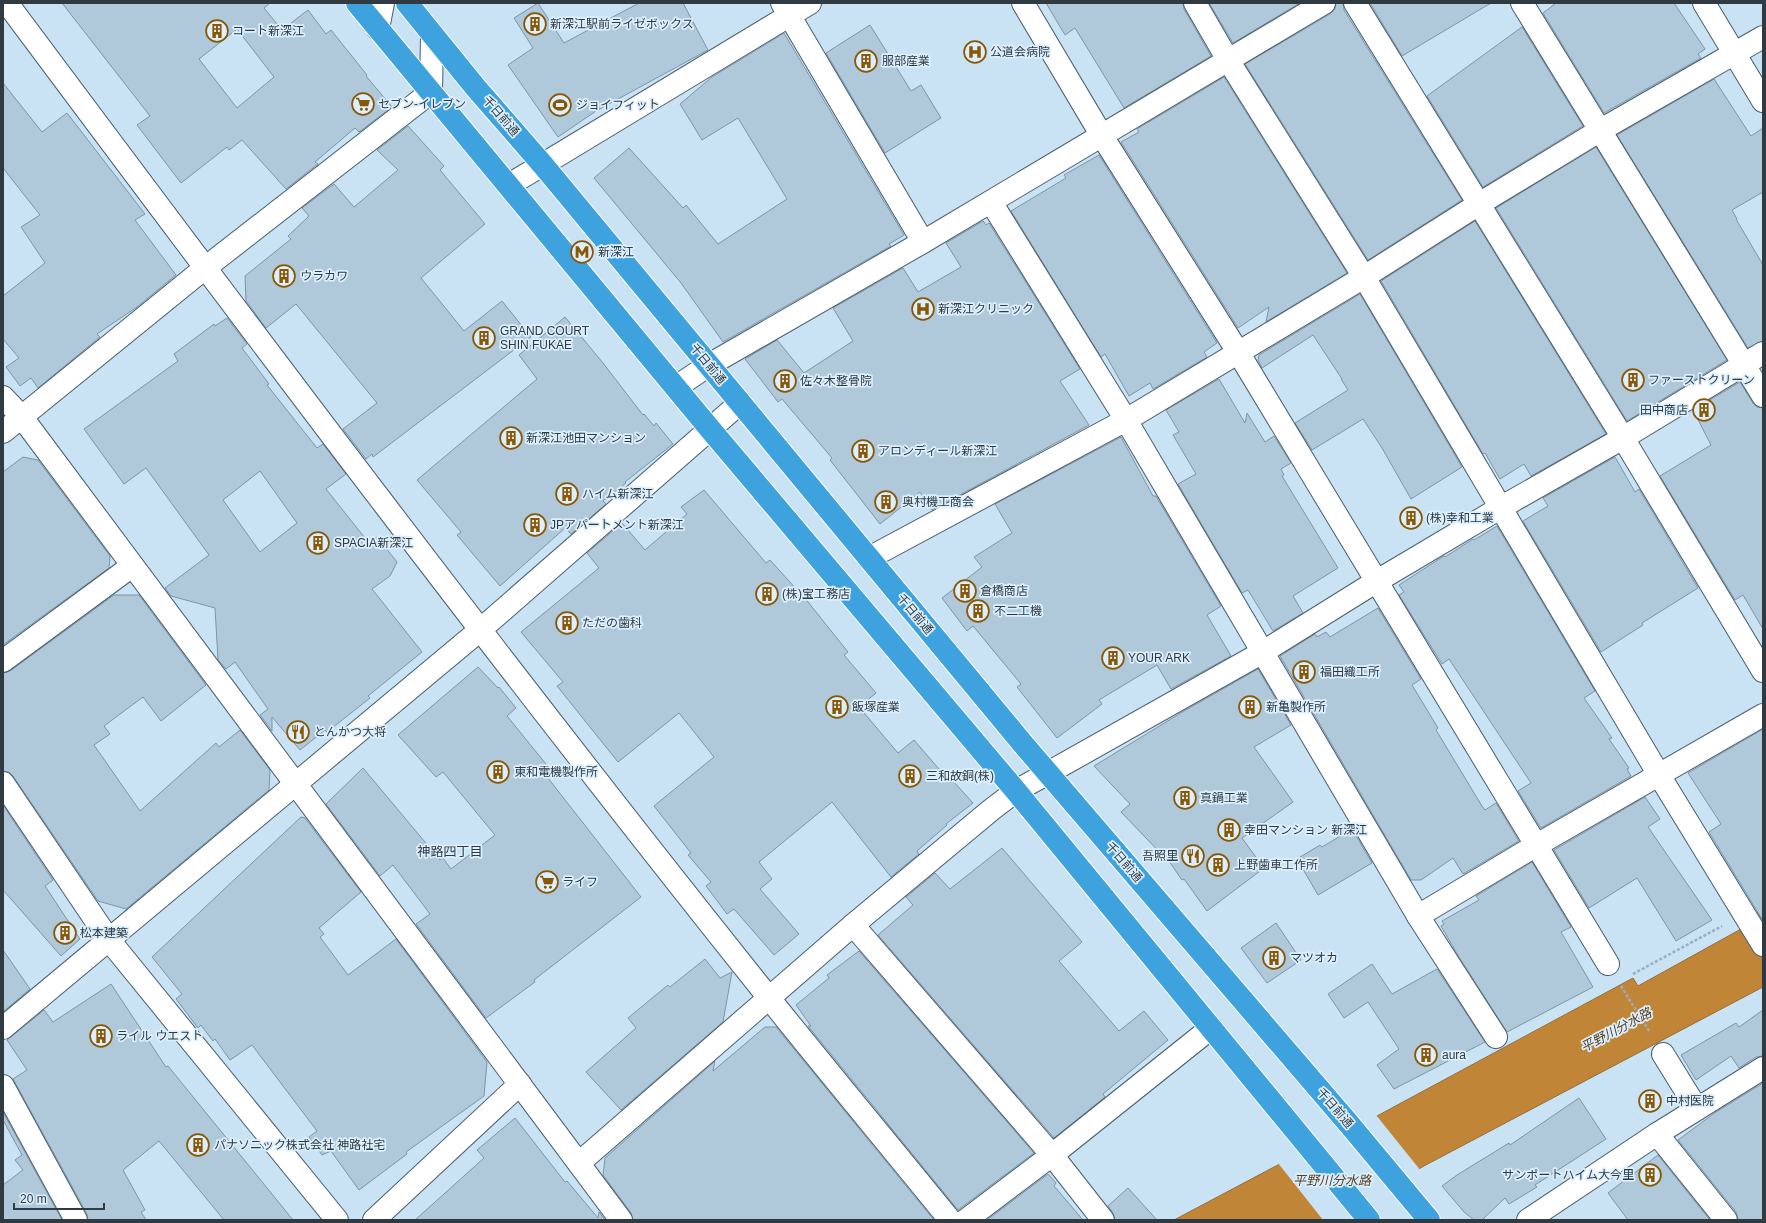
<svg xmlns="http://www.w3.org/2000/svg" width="1766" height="1223" font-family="Arial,'Noto Sans JP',sans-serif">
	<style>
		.water { fill: #c18537; stroke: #956e3a }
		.pier { fill: #c9e3f5 }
		.building { fill: #afc8da; stroke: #7d95a6; fill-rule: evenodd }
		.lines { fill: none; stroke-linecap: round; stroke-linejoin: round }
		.minor-casing { stroke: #475d6d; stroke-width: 24 }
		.highway-casing { stroke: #fff; stroke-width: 24 }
		.path { stroke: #99aebd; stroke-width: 2.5; stroke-dasharray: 3 2; stroke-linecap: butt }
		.minor { stroke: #fff; stroke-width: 22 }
		.highway { stroke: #3da2dd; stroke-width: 22 }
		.highway-bridge-casing { stroke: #fff; stroke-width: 24; stroke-linecap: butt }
		.highway-bridge { stroke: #3da2dd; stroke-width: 22 }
		.labels { text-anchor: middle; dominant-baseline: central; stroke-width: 3.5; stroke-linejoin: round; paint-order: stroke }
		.poi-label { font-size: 12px; fill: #2f3a41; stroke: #dbeffe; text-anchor: start }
		.street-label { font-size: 12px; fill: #2f3a41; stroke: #dbeffe }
		.neighbourhood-label { font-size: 13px; fill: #2f3a41; stroke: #dbeffe }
		.water-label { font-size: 13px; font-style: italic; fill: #583e1e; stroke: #dbeffe }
	</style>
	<rect width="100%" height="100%" fill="#c9e3f5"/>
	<path class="water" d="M1763,909v78l-341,180 -82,53h-166l100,-53 103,-51 256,-138 5,8 103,-57 -3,-7z"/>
	<path class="pier" d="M1376,1115l45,56 -78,49h-20l-45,-57z"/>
	<g class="building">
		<path d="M62,3h208l-6,5 18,22 26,-20 18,24 5,-4 36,45 -1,1 26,31 -33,25 -4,-4 -40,34 3,2 -32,25 -44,-49 -13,10 -2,-3 -46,36 -44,-58 13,-9zM237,29l37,48 -37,31 -38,-49z"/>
		<path d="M538,3l26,40 75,-40h44l25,47 -112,61 -38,26 -50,-72 25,-17 -19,-30z"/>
		<path d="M1046,3h137l1,6 27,47 -87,52 -49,-80 -10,7z"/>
		<path d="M1209,3h91l-67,40z"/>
		<path d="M1336,3h7l1,7 118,190 -94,60 -123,-196 85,-50 5,-5z"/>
		<path d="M1370,3h121l-89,53z"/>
		<path d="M1556,3h118l31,46 -7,5 3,4 -97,55 -61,-100z"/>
		<path d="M870,25l41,66 10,-6 20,33 -56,35 -59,-100z"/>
		<path d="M1522,27l61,99 -100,61 -56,-91z"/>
		<path d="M784,33l120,202 -15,9 2,2 -168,96 -42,-59 -87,-105 35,-30 54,60 3,-3 32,39 69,-45 -49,-81 -36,22 -22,-36 32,-27z"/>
		<path d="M1224,77l123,196 -81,49 3,-15 -31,21 -117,-186 18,-10 -2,-3z"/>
		<path d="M1714,79l37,57 12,-8v64l-31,18 5,9h-1l27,46v76l-15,7 -131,-213z"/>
		<path d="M3,83l39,49 25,-19 78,101 -10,6 41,55 -39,32 -40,27 3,3 -62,51 -7,-10 -11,8 -14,-19 13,-9 -16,-19v-43l42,-33 -24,-36 19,-12 -37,-47z"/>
		<path d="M408,126l36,40 -4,4 45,54 -64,54 43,53 38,-30 29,36 -158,120 -1,-3 -6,5 -23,-30 34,-26 -81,-99 -30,24 -20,-27 -1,-25 46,-37 -3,-3 21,-20 -7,-8 32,-24 20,23 44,-37 -21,-20z"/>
		<path d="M1596,147l131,213 -100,61 -131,-213z"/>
		<path d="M1099,155l118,188 -13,9 3,5 -54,32 -3,-6 -21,13 -24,-42 -4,3 -90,-146 55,-33 -2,-3z"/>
		<path d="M983,221l3,4 3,-2 91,146 -20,12 29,44 -157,85 -12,-18 -40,32 -50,-64 2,-2 -50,-59 -4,3 -33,-43 32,-19 27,33 49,-32 -20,-33 70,-40 15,24 43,-25 -15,-24z"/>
		<path d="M1475,221l131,213 -75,42 -7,-12 -24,15 -15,-26 -2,1 -102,-173z"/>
		<path d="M1360,294l102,173 -51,32 -29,-51 -19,-29 -51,31 -17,-27 53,-33 -7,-11h1l-29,-44 -51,33 -4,-8 1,-5z"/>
		<path d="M565,317l38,46 40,52 1,-1 10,12 2,-3 17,21 -48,38 1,1 -23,18 3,3 -35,30 -6,-6 -65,58 -43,-51 4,-3 -44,-52 120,-101 -18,-24z"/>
		<path d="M227,318l20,26 -5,4 27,36 -2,1 46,58 4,5 6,-4 23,30 -20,15 43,54 8,-6 20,25 -7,14 -18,13 50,63 -54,44 2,2 -43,34 -2,-2 -25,20 -28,-33v14l-12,-16 8,-6 -33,-47 -9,7 -8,-9 -3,-52 -44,-12 -6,-8 44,-33 -63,-87 -22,16 -40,-55 94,-68 -4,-7 40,-30 1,2zM260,471l37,52 -37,29 -37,-52z"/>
		<path d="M1219,379l26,44 2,-10 18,29 9,-6 17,27 -10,6 3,6 -2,1 56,92 -45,28 10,17 -30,18 -25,-41 -6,3 -64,-109 18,-10 -23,-39 6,-3 -13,-22z"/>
		<path d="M1740,382l13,21 4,4 6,1v221l-20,-34 -8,5 -75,-124 51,-31 -18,-35z"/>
		<path d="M1121,437l32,59h3l65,110 -14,9 24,41 -60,33 -14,-24 -58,35 3,4 -45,34 -40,-51 4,-3 -48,-58 -6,5 -25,-33 40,-31 -8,-10 38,-24 -17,-29z"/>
		<path d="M23,457l15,3 72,96 -1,12 -106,77v-173z"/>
		<path d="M1615,457l20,35 4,-3 59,99 -56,35 1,2 -42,27 -78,-131 25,-15 -5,-8z"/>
		<path d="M704,490l62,73 4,-3 38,42 40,50 -4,3 32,38 -17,14 39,46 16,-13 37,43 2,-2 20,22 -27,21 1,1 -30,26 2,3 -28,23 -59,-75 -73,60 13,17 -12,10 39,45 -25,21 -40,-46 -7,5 -21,-28 5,-4 -23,-27 3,-2 -37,-47 60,-49 -35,-44 -61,49 -61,-76 6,-4 -42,-50 78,-64 -12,-15 35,-30 23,27 42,-36 -6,-7z"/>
		<path d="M1497,526l98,165 -11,7 28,40 -3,1 20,29 -2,1 4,7 -90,52 -23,-37 13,-8 -82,-124 -7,5 -43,-69 5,-3 -5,-7 34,-22 11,-7 1,1 28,-18 1,1z"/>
		<path d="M114,595h25l67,90 -45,36 -18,-24 -39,29 6,8 -16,11 46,66 76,-68 3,4 21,-17 30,40 -1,20 -143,119 -28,-8 -85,-125 -4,-4 -6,-1v-98l7,-2z"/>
		<path d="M1378,608l43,71 -9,6 26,43 -2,2 46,76 3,4 11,-7 23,38 -56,33 -10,-16 -32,22h-10l-131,-224 35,-22 2,3 9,-5 4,5z"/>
		<path d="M478,667l20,21 1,-1 17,21 -9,8 43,53 -6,4 97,124 -107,83 1,2 -49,36 -70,-94 14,-10 -37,-49 -13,11 -54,-72 37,-36 77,92 3,-2 8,11 44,-34 -52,-63 -7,5 -38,-42z"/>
		<path d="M1258,669l33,56 -37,22 39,55 -51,36 22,30 -57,43 -23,-32 -2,1 -11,-16 -50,-52 9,-8 -36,-38 90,-55z"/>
		<path d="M1763,729v192l-54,-89 12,-8 -33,-51z"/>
		<path d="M1645,797l15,22 -12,8 64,93 -36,21 -39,-63 -48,30 -35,-58z"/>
		<path d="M3,805l50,75 -8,6 35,53 -19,17 -58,-66z"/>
		<path d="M301,817l4,1 56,74 -42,36 5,6 -4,3 28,38 48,-36 91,123 -3,34 -78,56 1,2 -48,36 -28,-39 -9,4 -13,-18 8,-6 -65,-86 -22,15 -15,-21 -2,2 -12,-16 -3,3 -22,-29 6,-5 -30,-37z"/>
		<path d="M1352,829l20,34 -54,32 -21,-36 23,-14 2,2z"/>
		<path d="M1002,848l80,94 -23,19 60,70 25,-20 24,29 -65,54 2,3 -51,41 -176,-203 35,-30 -7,-8 29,-24 15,16z"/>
		<path d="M1532,862l39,65 -10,5 32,55 -86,45 -48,-75 -18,-31 3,-2 -2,-3 37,-21 -3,-4z"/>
		<path d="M1276,923l25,37 -34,23 -26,-35z"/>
		<path d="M3,950l27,39 -27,23z"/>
		<path d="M859,951l175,202 -76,57 -150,-184h3l-15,-21 33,-27 -2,-3z"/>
		<path d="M705,959l15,19 12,-6 -9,50 -102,88 -35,-38 50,-44 -8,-10 40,-33 2,2z"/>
		<path d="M1372,964l20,30 45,-25 48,73 -91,47 -17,-24 22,-16 -31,-47 -24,16 -16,-24z"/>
		<path d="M111,984l55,83 2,-1 125,154h-69l-65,-79 -36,29 22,40 -4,2 5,8h-58l-1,-6 -74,-135 14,-9 -20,-30 37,-30 9,12z"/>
		<path d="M1763,1010v46l-7,1 -17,11 -8,-12 -35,24 -15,-25 55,-32 3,4z"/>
		<path d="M765,1027h11l158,193h-301l-2,-7 -28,-38 2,-17 110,-97 -2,10z"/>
		<path d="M1763,1083v137h-25l-2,-8 -58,-72 38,-28z"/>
		<path d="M1579,1098l27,41 -71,46 2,2 -28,17 -4,-6 -23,22h-8l-10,-8 -22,-26 15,-11 52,-32 1,2z"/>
		<path d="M3,1112l59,108h-59v-35l20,-15 -8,-10 7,-5 -19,-35z"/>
		<path d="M515,1118l50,64 2,-1 31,37 1,-6 6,8h-190l69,-62 -7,-8z"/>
		<path d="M1658,1155l52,65h-82l-20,-27z"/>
		<path d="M1048,1174l8,9 -2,3 29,34h-96z"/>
		<path d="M1128,1188l29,32h-42l-2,-7 -5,-7z"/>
	</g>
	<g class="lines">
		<g class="minor-casing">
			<g id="minor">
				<path d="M7,3c250,335 501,669 762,995 60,75 121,148 181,222"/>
				<path d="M782,3l141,239"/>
				<path d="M1023,3l79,133 136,216 370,612"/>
				<path d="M1195,3l33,57 136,217 295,498 104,170"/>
				<path d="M1355,3l268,435 140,233"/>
				<path d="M1522,3l241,393"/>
				<path d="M1704,3l59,98"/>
				<path d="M378,29l5,-26"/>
				<path d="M509,185l301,-182"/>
				<path d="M991,202l135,218 292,496 78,121"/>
				<path d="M676,387l33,-22 214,-123 401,-239"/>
				<path d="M3,397l18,19 600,804"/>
				<path d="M3,432l202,-164 226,-176 1,-58"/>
				<path d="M869,558l257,-138 238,-143 115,-73 120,-73 164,-94"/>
				<path d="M3,661l129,-95"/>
				<path d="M3,783l106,157 228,280"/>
				<path d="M1418,916l117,-70 228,-131"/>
				<path d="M853,925l199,230 51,65"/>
				<path d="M3,1028l477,-398 260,-227"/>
				<path d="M1663,1054l34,55"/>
				<path d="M3,1086l73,134"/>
				<path d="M1657,1134l69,86"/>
				<path d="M579,1163l274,-238 138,-115 25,-19 247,-139 114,-71 123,-73 123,-70 140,-85"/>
				<path d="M374,1220l146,-136"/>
				<path d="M966,1220l86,-65 159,-127"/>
				<path d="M1528,1220l129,-86 106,-66"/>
			</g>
		</g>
		<g class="highway-casing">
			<g id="highway">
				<path d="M357,3l353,426 306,362 353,429"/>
				<path d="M407,3l69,85 67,77 480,579 326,380"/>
				<path d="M1404,1190l25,30"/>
			</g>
		</g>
		<g class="path">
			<path d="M1633,974l89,-48"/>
			<path d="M1621,986l28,45"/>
		</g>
		<use href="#minor" class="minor"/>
		<use href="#highway" class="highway"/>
		<g class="highway-bridge-casing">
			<path id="highway-bridge" d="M1349,1124l55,66"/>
		</g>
		<use href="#highway-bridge" class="highway-bridge"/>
	</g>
	<defs>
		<g id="building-ring" transform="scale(1.15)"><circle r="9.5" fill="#dbeffe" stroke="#895601" stroke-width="1.5"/><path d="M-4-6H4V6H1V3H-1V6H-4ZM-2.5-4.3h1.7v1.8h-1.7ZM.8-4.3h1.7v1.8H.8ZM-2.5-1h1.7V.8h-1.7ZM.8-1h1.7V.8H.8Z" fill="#895601"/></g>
		<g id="hospital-ring" transform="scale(1.15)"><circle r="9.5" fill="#dbeffe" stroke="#895601" stroke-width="1.5"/><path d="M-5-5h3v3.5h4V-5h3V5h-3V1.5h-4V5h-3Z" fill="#895601"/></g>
		<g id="supermarket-ring" transform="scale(1.15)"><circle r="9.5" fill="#dbeffe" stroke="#895601" stroke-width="1.5"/><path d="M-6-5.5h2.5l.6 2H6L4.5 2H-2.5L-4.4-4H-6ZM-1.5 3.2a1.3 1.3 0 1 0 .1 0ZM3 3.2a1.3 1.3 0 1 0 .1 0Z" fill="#895601"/></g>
		<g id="stadium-ring" transform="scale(1.15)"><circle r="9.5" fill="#dbeffe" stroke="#895601" stroke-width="1.5"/><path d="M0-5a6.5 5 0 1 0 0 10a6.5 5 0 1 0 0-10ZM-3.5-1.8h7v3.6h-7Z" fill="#895601"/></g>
		<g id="metro-ring" transform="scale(1.15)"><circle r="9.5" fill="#dbeffe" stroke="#895601" stroke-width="1.5"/><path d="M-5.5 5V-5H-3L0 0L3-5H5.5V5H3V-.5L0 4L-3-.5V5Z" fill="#895601"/></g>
		<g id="restaurant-ring" transform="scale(1.15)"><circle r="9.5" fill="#dbeffe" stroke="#895601" stroke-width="1.5"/><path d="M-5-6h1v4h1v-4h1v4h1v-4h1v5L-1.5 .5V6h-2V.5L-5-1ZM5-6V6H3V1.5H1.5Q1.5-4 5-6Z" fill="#895601"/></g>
	</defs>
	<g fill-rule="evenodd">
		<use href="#building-ring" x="535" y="24"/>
		<use href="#building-ring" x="217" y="31"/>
		<use href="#hospital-ring" x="975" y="52"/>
		<use href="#building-ring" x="866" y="61"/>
		<use href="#supermarket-ring" x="363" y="104"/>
		<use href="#stadium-ring" x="560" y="105"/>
		<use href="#metro-ring" x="582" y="252"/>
		<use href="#building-ring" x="284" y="276"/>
		<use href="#hospital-ring" x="923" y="309"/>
		<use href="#building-ring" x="484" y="338"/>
		<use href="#building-ring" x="1633" y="380"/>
		<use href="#building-ring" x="785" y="381"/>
		<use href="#building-ring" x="1704" y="410"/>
		<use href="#building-ring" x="511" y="438"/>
		<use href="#building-ring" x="863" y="451"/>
		<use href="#building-ring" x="567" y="494"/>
		<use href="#building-ring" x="886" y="502"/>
		<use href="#building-ring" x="1411" y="518"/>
		<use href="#building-ring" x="535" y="525"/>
		<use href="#building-ring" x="318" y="543"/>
		<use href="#building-ring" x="965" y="591"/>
		<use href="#building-ring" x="767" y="594"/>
		<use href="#building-ring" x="978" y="611"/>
		<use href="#building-ring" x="567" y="623"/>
		<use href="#building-ring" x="1113" y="658"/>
		<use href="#building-ring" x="1304" y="672"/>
		<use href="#building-ring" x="837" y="707"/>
		<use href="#building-ring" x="1250" y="707"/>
		<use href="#restaurant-ring" x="298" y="732"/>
		<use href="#building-ring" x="498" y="772"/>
		<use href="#building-ring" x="910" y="776"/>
		<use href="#building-ring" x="1185" y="798"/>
		<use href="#building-ring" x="1229" y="830"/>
		<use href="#restaurant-ring" x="1193" y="856"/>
		<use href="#building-ring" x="1218" y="865"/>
		<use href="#supermarket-ring" x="547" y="882"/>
		<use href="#building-ring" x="65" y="933"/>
		<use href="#building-ring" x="1274" y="958"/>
		<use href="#building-ring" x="101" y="1036"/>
		<use href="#building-ring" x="1426" y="1055"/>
		<use href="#building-ring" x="1650" y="1101"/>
		<use href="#building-ring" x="198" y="1145"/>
		<use href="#building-ring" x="1650" y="1175"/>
	</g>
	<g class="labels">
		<g class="poi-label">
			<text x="550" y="24">新深江駅前ライゼボックス</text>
			<text x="232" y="31">コート新深江</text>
			<text x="990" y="52">公道会病院</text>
			<text x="882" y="61">服部産業</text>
			<text x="378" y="104">セブン-イレブン</text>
			<text x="576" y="105">ジョイフィット</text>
			<text x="598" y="252">新深江</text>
			<text x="300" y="276">ウラカワ</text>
			<text x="938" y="309">新深江クリニック</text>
			<text x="500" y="331">GRAND COURT<tspan x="500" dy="14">SHIN FUKAE</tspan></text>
			<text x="1648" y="380">ファーストクリーン</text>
			<text x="800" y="381">佐々木整骨院</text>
			<text x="1688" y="410" text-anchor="end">田中商店</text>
			<text x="526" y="438">新深江池田マンション</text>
			<text x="878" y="451">アロンディール新深江</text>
			<text x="582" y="494">ハイム新深江</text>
			<text x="902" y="502">奥村機工商会</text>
			<text x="1426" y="518">(株)幸和工業</text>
			<text x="550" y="525">JPアパートメント新深江</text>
			<text x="334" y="543">SPACIA新深江</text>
			<text x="980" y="591">倉橋商店</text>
			<text x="782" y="594">(株)宝工務店</text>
			<text x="994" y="611">不二工機</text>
			<text x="582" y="623">ただの歯科</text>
			<text x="1128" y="658">YOUR ARK</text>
			<text x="1320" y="672">福田織工所</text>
			<text x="852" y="707">飯塚産業</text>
			<text x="1266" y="707">新亀製作所</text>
			<text x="314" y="732">とんかつ大将</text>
			<text x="514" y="772">東和電機製作所</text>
			<text x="926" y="776">三和故銅(株)</text>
			<text x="1200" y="798">真鍋工業</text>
			<text x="1244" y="830">幸田マンション 新深江</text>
			<text x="1178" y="856" text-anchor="end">吾照里</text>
			<text x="1234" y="865">上野歯車工作所</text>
			<text x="562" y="882">ライフ</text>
			<text x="80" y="933">松本建築</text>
			<text x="1290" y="958">マツオカ</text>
			<text x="116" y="1036">ライル ウエスト</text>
			<text x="1442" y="1055">aura</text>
			<text x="1666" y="1101">中村医院</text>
			<text x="214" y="1145">パナソニック株式会社 神路社宅</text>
			<text x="1634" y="1175" text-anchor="end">サンポートハイム大今里</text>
		</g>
		<g class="street-label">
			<text transform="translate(501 116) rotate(49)">千日前通</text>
			<text transform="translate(708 364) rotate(51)">千日前通</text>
			<text transform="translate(915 614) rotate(50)">千日前通</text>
			<text transform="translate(1124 862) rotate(49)">千日前通</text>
			<text transform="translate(1335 1108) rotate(49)">千日前通</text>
		</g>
		<g class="neighbourhood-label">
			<text x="450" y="851">神路四丁目</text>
		</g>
		<g class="water-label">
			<text transform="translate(1616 1030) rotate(-28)">平野川分水路</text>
			<text x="1332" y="1180">平野川分水路</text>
		</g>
	</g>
	<rect width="1766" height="1223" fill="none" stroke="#2f3a41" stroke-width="8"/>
	<path d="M14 1203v6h90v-6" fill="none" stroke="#2f3a41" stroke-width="2"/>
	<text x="20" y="1203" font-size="12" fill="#2f3a41" stroke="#dbeffe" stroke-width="3" paint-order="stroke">20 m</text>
</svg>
